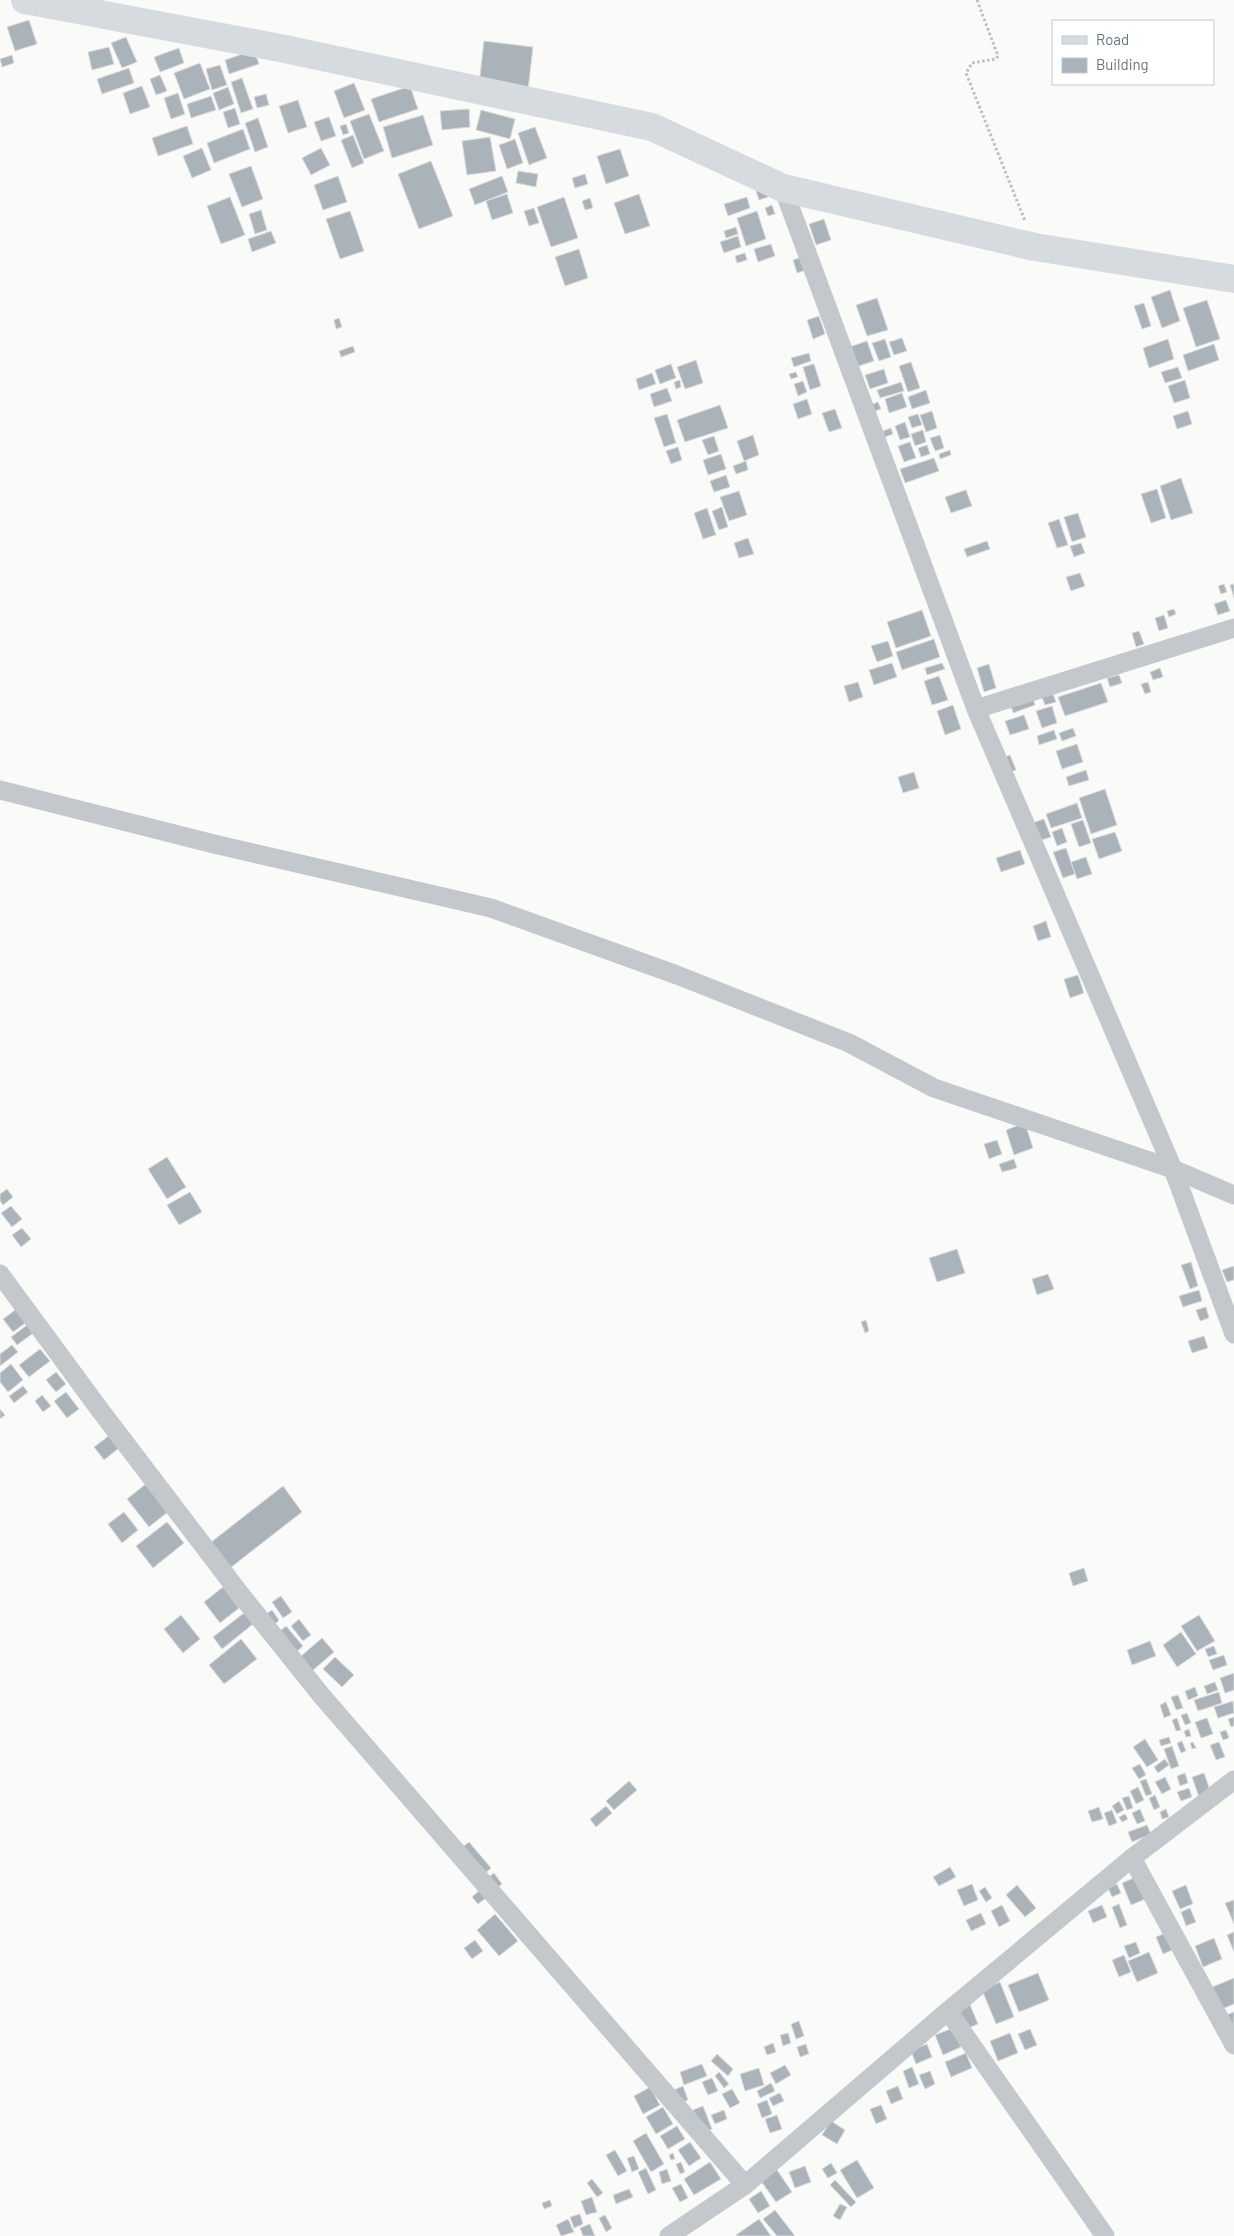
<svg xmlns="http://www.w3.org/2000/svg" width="1234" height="2236" font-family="Barlow,sans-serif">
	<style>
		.building { fill: #aab3b9; stroke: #dcdcda }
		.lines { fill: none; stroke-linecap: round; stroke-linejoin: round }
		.path { stroke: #bbbfc2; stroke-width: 3; stroke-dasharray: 2.5 2.5; stroke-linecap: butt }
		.street { stroke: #c3c8cc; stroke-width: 19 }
		.secondary { stroke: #d6dbdf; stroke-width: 28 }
	</style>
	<rect width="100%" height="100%" fill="#fafaf8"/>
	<g class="building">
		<path d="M29,20l8,24 -22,7 -8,-24z"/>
		<path d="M126,37l11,25 -15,6 -11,-25z"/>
		<path d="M484,41l49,6 -5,43 -49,-6z"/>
		<path d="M109,47l5,17 -22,6 -4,-18z"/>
		<path d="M179,48l5,15 -24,9 -6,-15z"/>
		<path d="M254,50l5,14 -30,10 -4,-14z"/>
		<path d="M12,55l2,8 -12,4 -2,-8z"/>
		<path d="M200,63l10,26 -26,10 -10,-26z"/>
		<path d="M220,65l7,20 -15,5 -6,-21z"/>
		<path d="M129,68l5,15 -32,11 -5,-15z"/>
		<path d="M160,75l7,16 -11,4 -6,-16z"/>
		<path d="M242,78l11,31 -12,4 -10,-31z"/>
		<path d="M354,83l11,27 -21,8 -10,-27z"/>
		<path d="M142,86l8,21 -20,7 -7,-21z"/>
		<path d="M410,86l8,23 -39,13 -8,-23z"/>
		<path d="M228,87l6,17 -15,6 -6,-17z"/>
		<path d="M178,93l7,21 -14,5 -7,-21z"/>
		<path d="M266,94l3,11 -12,3 -3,-11z"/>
		<path d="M211,96l5,14 -25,8 -4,-14z"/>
		<path d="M298,100l9,27 -19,6 -9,-27z"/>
		<path d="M235,108l5,16 -12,4 -5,-16z"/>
		<path d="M469,109l1,18 -28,3 -2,-19z"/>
		<path d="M481,110l34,9 -5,20 -34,-9z"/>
		<path d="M369,114l15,37 -20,8 -14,-38z"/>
		<path d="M423,115l10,30 -41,13 -9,-31z"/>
		<path d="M329,117l7,19 -15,5 -7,-19z"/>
		<path d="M258,118l10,29 -13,5 -10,-29z"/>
		<path d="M346,124l3,9 -6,2 -3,-9z"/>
		<path d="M187,126l6,18 -35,12 -6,-18z"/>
		<path d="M535,127l12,31 -18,7 -11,-32z"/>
		<path d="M243,129l7,20 -36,14 -7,-20z"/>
		<path d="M353,135l11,28 -12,5 -11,-28z"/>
		<path d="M490,137l6,34 -29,4 -5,-34z"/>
		<path d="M515,139l8,24 -16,6 -8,-24z"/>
		<path d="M202,148l9,22 -19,8 -9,-22z"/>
		<path d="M321,148l9,17 -19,10 -9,-17z"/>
		<path d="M620,149l9,27 -23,8 -9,-28z"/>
		<path d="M431,161l22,55 -34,13 -21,-55z"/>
		<path d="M251,166l12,33 -21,8 -13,-33z"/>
		<path d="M518,171l20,3 -2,13 -20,-4z"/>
		<path d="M585,174l3,10 -13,4 -3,-10z"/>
		<path d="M338,176l9,26 -24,8 -9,-25z"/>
		<path d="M502,176l6,16 -33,13 -6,-16z"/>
		<path d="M766,188l2,9 -9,3 -3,-9z"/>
		<path d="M507,194l6,19 -21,7 -6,-19z"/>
		<path d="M639,194l11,32 -25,8 -11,-31z"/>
		<path d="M230,197l15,38 -24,9 -14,-38z"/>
		<path d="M564,197l14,41 -27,9 -14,-40z"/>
		<path d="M747,197l3,11 -22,8 -4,-12z"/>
		<path d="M590,198l3,10 -8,2 -3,-9z"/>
		<path d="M772,205l3,9 -7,2 -3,-8z"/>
		<path d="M534,208l5,15 -10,3 -5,-15z"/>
		<path d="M261,210l6,20 -12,4 -6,-20z"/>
		<path d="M350,211l14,40 -24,8 -14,-40z"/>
		<path d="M757,211l9,28 -20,7 -9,-28z"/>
		<path d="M824,219l7,21 -15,5 -7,-21z"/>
		<path d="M736,227l2,7 -12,4 -2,-7z"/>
		<path d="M271,231l5,12 -24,9 -4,-13z"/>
		<path d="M738,236l3,11 -17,6 -4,-11z"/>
		<path d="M771,244l4,12 -17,6 -4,-13z"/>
		<path d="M579,249l9,29 -23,8 -10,-29z"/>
		<path d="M745,253l2,7 -10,3 -2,-7z"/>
		<path d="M802,257l4,13 -9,3 -4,-13z"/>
		<path d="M1170,290l10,31 -18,7 -11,-31z"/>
		<path d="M877,298l11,32 -21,6 -11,-31z"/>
		<path d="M1207,300l13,39 -24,8 -13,-39z"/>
		<path d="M1144,303l7,23 -9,3 -8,-23z"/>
		<path d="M819,316l6,18 -12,5 -6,-19z"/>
		<path d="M339,318l3,9 -6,2 -2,-9z"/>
		<path d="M902,338l5,13 -13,4 -5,-13z"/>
		<path d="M885,339l6,18 -12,4 -7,-18z"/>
		<path d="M1168,339l6,20 -25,9 -6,-20z"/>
		<path d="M867,341l7,20 -21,7 -7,-20z"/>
		<path d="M1214,344l5,16 -31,11 -5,-16z"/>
		<path d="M353,346l2,6 -14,5 -2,-6z"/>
		<path d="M809,353l2,8 -17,6 -3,-9z"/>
		<path d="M696,360l7,23 -18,6 -8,-22z"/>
		<path d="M911,362l9,26 -12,4 -9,-26z"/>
		<path d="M671,364l5,14 -16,6 -5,-14z"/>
		<path d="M814,364l7,22 -11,4 -7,-23z"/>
		<path d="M1178,367l4,11 -17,5 -4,-11z"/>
		<path d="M884,369l4,14 -18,6 -5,-14z"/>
		<path d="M796,372l2,5 -7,2 -2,-5z"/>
		<path d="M652,373l4,11 -17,6 -3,-11z"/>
		<path d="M680,380l1,7 -5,2 -2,-7z"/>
		<path d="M1185,380l5,18 -16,5 -6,-17z"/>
		<path d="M803,381l4,11 -9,4 -4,-12z"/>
		<path d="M901,382l3,9 -24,7 -3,-8z"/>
		<path d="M667,388l5,13 -18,6 -4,-13z"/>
		<path d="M926,390l4,13 -18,6 -4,-12z"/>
		<path d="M902,393l5,14 -18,6 -4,-14z"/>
		<path d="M807,399l5,15 -14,5 -5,-15z"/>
		<path d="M878,402l3,7 -11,4 -2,-7z"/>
		<path d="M720,405l8,23 -43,14 -8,-22z"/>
		<path d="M835,409l7,19 -13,4 -7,-19z"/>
		<path d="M932,411l5,17 -11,4 -6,-17z"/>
		<path d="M1188,411l4,13 -15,5 -4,-13z"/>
		<path d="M667,414l9,29 -12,4 -10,-29z"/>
		<path d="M918,414l4,11 -10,3 -4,-11z"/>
		<path d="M905,422l5,15 -10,3 -5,-14z"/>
		<path d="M891,428l2,6 -8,3 -2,-6z"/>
		<path d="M923,430l3,12 -11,4 -4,-12z"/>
		<path d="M753,435l6,20 -15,6 -7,-20z"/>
		<path d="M940,435l4,13 -9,3 -5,-13z"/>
		<path d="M714,436l5,15 -11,4 -6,-15z"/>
		<path d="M910,442l6,16 -12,4 -6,-16z"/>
		<path d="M927,445l3,9 -9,3 -3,-9z"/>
		<path d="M678,447l4,13 -11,4 -5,-13z"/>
		<path d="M950,450l1,5 -11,4 -1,-5z"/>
		<path d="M721,454l5,15 -18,6 -5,-15z"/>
		<path d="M934,458l5,13 -34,12 -5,-14z"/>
		<path d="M746,461l2,9 -12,4 -3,-8z"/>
		<path d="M726,475l4,12 -16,5 -4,-11z"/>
		<path d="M1181,478l12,35 -22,7 -11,-34z"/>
		<path d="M1157,489l9,29 -15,5 -10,-29z"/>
		<path d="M966,490l6,16 -21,7 -6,-16z"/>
		<path d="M739,491l8,24 -18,6 -9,-24z"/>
		<path d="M722,507l6,20 -9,3 -7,-19z"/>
		<path d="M707,508l9,27 -13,4 -9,-26z"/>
		<path d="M1078,513l8,24 -14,5 -8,-25z"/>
		<path d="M1059,519l9,26 -11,3 -9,-25z"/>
		<path d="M748,538l6,16 -15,4 -5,-15z"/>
		<path d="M987,541l3,8 -23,8 -3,-8z"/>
		<path d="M1081,543l4,10 -11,4 -4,-11z"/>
		<path d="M1080,573l5,13 -14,5 -5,-14z"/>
		<path d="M1224,584l3,8 -6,2 -3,-8z"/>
		<path d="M1234,584v14l-4,-13z"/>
		<path d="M1226,600l4,11 -12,4 -4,-11z"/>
		<path d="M1174,609l2,5 -7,3 -2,-6z"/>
		<path d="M922,610l9,26 -35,12 -9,-26z"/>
		<path d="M1164,615l4,13 -9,3 -4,-13z"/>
		<path d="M1139,631l5,13 -8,3 -4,-14z"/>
		<path d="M934,639l6,18 -38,13 -6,-18z"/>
		<path d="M888,641l5,15 -16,6 -6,-16z"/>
		<path d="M892,663l5,14 -23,8 -5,-15z"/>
		<path d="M942,663l3,6 -18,6 -2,-7z"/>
		<path d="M989,664l7,24 -12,4 -7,-24z"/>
		<path d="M1160,668l3,9 -10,3 -3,-8z"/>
		<path d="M1119,675l3,8 -12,4 -3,-9z"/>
		<path d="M939,676l9,24 -16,5 -8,-24z"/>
		<path d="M858,682l5,15 -14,5 -5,-16z"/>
		<path d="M1148,682l3,10 -6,2 -4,-10z"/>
		<path d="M1101,683l7,19 -43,14 -7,-19z"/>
		<path d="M1053,694l3,8 -11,3 -3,-8z"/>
		<path d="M1033,698l2,7 -22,8 -2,-8z"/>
		<path d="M953,705l8,24 -16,6 -8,-24z"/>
		<path d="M1052,706l5,17 -15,5 -6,-17z"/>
		<path d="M1024,715l5,14 -19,6 -5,-14z"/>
		<path d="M1073,728l3,8 -14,5 -3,-8z"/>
		<path d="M1054,730l3,9 -18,6 -2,-9z"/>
		<path d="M1077,744l6,18 -21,7 -6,-18z"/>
		<path d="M1010,755l6,15 -9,3 -5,-15z"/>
		<path d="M1086,770l3,10 -20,6 -3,-9z"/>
		<path d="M914,772l5,16 -16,5 -5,-16z"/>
		<path d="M1105,789l12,36 -26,9 -12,-36z"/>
		<path d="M1077,803l5,15 -31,10 -5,-14z"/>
		<path d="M1044,819l7,18 -16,5 -6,-18z"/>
		<path d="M1083,820l8,23 -12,4 -8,-23z"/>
		<path d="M1062,828l5,14 -10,4 -5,-14z"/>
		<path d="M1115,832l7,19 -23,8 -7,-20z"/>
		<path d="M1066,848l9,26 -12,4 -10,-26z"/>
		<path d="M1020,850l5,14 -24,8 -5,-14z"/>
		<path d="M1086,857l6,17 -15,5 -6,-17z"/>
		<path d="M1046,921l5,16 -13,4 -5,-15z"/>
		<path d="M1078,975l6,18 -14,5 -6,-19z"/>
		<path d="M1025,1123l8,25 -19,7 -8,-25z"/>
		<path d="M997,1140l5,14 -13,5 -5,-15z"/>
		<path d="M167,1157l19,30 -19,12 -19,-30z"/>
		<path d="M1014,1159l3,9 -15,4 -3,-8z"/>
		<path d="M7,1189l6,8 -10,8 -3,-4v-7z"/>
		<path d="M190,1192l12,20 -23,13 -12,-20z"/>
		<path d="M11,1206l11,13 -10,8 -11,-14z"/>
		<path d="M22,1228l9,11 -10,8 -9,-12z"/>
		<path d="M957,1249l8,24 -28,9 -8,-24z"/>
		<path d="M1191,1262l7,24 -8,3 -9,-24z"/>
		<path d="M1234,1266v14l-7,2 -5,-12z"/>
		<path d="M1048,1274l6,15 -17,6 -5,-16z"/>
		<path d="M1199,1290l3,11 -19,6 -4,-11z"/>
		<path d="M1206,1307l3,11 -9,3 -4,-11z"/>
		<path d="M18,1308l10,13 -15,11 -10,-13z"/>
		<path d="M866,1320l3,11 -4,2 -4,-11z"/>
		<path d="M30,1323l6,8 -19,14 -6,-8z"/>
		<path d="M1204,1336l4,12 -16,5 -4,-12z"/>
		<path d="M12,1345l6,7 -18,14v-12z"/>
		<path d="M40,1349l10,12 -21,16 -10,-12z"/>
		<path d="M11,1364l12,16 -15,12 -8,-10v-9z"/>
		<path d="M56,1372l10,12 -10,8 -10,-12z"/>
		<path d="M23,1386l5,6 -14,11 -5,-7z"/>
		<path d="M66,1392l13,17 -12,9 -13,-17z"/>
		<path d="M42,1395l9,11 -8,6 -8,-11z"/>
		<path d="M0,1409l5,6 -5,4z"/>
		<path d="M114,1432l10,12 -20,16 -10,-13z"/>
		<path d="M147,1483l22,28 -20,16 -22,-28z"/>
		<path d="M283,1486l19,26 -72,56 -20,-25z"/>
		<path d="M124,1512l14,18 -16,13 -14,-19z"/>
		<path d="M167,1522l17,21 -31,25 -17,-22z"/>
		<path d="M1084,1568l4,13 -15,5 -4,-13z"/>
		<path d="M223,1587l16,21 -19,15 -16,-21z"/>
		<path d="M281,1596l11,16 -9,6 -11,-16z"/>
		<path d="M272,1610l7,10 -5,5 -8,-11z"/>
		<path d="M244,1613l9,11 -31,25 -9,-12z"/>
		<path d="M181,1615l19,24 -17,14 -19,-24z"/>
		<path d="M1199,1615l16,26 -18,10 -16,-25z"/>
		<path d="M299,1619l12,16 -8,6 -12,-15z"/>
		<path d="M286,1626l17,20 -8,7 -17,-20z"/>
		<path d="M1181,1632l15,22 -19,13 -14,-22z"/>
		<path d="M322,1638l12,14 -22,19 -12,-14z"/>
		<path d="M241,1639l16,20 -33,25 -15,-19z"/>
		<path d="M1150,1641l6,15 -24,9 -5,-15z"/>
		<path d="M1214,1646l3,8 -9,3 -3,-8z"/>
		<path d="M1224,1655l3,10 -14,5 -4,-10z"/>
		<path d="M335,1657l19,18 -12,12 -19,-18z"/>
		<path d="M1234,1673v17l-9,3 -5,-15z"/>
		<path d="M1215,1682l3,8 -11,4 -3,-8z"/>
		<path d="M1195,1687l3,9 -10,4 -3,-9z"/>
		<path d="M1219,1692l3,11 -24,8 -4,-11z"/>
		<path d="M1178,1695l5,13 -7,2 -5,-13z"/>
		<path d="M1233,1701l1,12 -16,5 -4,-11z"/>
		<path d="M1166,1702l5,13 -7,3 -4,-13z"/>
		<path d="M1187,1713l4,10 -6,2 -4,-10z"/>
		<path d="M1234,1717v9l-3,1 -3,-8z"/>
		<path d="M1177,1718l4,12 -5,1 -4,-11z"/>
		<path d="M1207,1718l6,16 -12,4 -6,-16z"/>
		<path d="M1189,1729l2,7 -5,1 -2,-6z"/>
		<path d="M1226,1730l3,8 -6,2 -3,-8z"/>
		<path d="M1169,1737l2,6 -10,3 -2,-6z"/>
		<path d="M1145,1739l13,21 -11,7 -14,-20z"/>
		<path d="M1182,1741l4,10 -5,2 -4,-10z"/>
		<path d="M1193,1742l3,6 -4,1 -2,-6z"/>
		<path d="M1219,1742l6,15 -9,3 -6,-15z"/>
		<path d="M1172,1746l7,20 -8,3 -7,-20z"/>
		<path d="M1165,1759l4,6 -11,8 -4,-6z"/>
		<path d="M1140,1764l6,11 -7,4 -7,-11z"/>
		<path d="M1185,1773l3,10 -8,3 -3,-10z"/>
		<path d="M1204,1773l7,20 -12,4 -7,-20z"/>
		<path d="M1165,1777l6,12 -9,5 -7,-12z"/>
		<path d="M1146,1779l6,15 -6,2 -6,-15z"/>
		<path d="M629,1781l8,9 -23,20 -8,-9z"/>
		<path d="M1138,1787l6,13 -8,4 -6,-13z"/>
		<path d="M1189,1788l3,9 -11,4 -4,-9z"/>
		<path d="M1155,1795l5,12 -6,3 -5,-12z"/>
		<path d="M1129,1796l4,12 -6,2 -5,-12z"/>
		<path d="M1119,1801l5,9 -7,4 -5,-8z"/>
		<path d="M606,1806l6,7 -16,14 -6,-8z"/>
		<path d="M1099,1807l4,12 -11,3 -4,-11z"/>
		<path d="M1140,1809l5,12 -8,3 -5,-11z"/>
		<path d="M1166,1809l3,8 -7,2 -2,-7z"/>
		<path d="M1112,1810l5,13 -8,3 -5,-13z"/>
		<path d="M1125,1814l3,5 -6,3 -3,-5z"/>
		<path d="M1147,1825l4,9 -19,8 -4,-10z"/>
		<path d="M469,1842l22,26 -8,7 -23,-26z"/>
		<path d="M950,1867l6,10 -17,9 -6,-9z"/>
		<path d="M494,1873l8,11 -8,6 -8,-11z"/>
		<path d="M1139,1876l9,22 -17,7 -9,-22z"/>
		<path d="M972,1884l6,16 -14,6 -7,-16z"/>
		<path d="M1117,1884l4,9 -9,4 -4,-9z"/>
		<path d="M1017,1885l19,23 -11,9 -19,-22z"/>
		<path d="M1186,1885l7,19 -13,5 -8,-18z"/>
		<path d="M985,1887l7,11 -6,4 -7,-11z"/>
		<path d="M480,1890l6,8 -8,6 -6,-7z"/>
		<path d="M1234,1900v24l-9,-21z"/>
		<path d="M1119,1904l8,21 -7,3 -8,-21z"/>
		<path d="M1002,1905l8,16 -11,6 -8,-16z"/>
		<path d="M1102,1905l5,12 -14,6 -5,-12z"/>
		<path d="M1190,1908l6,14 -10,4 -5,-14z"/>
		<path d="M981,1913l5,11 -15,7 -5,-11z"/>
		<path d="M495,1914l23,27 -19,15 -22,-26z"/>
		<path d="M1168,1932l7,17 -12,5 -7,-17z"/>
		<path d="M1234,1932v20l-7,-17z"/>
		<path d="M1214,1938l8,21 -19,8 -8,-21z"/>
		<path d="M475,1940l8,11 -11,8 -8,-11z"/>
		<path d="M1136,1942l4,11 -11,5 -5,-12z"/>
		<path d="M1149,1952l9,21 -21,9 -9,-21z"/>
		<path d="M1124,1955l7,17 -12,5 -7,-17z"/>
		<path d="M1038,1973l11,27 -30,12 -11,-27z"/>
		<path d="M1234,1978v26l-15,6 -9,-22z"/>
		<path d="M1000,1982l14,35 -18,7 -14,-34z"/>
		<path d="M968,2000l10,24 -12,5 -10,-24z"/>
		<path d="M1234,2012v14l-10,-10z"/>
		<path d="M799,2021l5,15 -8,3 -5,-15z"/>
		<path d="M953,2028l8,19 -18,8 -8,-20z"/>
		<path d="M1030,2029l7,16 -12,5 -7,-16z"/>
		<path d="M788,2033l3,10 -8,3 -3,-11z"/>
		<path d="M1010,2033l8,20 -20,8 -8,-20z"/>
		<path d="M773,2043l3,9 -9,3 -3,-8z"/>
		<path d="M806,2044l3,10 -9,3 -3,-10z"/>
		<path d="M927,2044l5,13 -16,7 -5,-13z"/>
		<path d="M966,2053l6,15 -21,9 -6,-15z"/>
		<path d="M717,2054l16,15 -5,7 -17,-15z"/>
		<path d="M702,2064l5,12 -23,9 -4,-13z"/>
		<path d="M785,2065l6,10 -15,9 -6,-11z"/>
		<path d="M912,2067l7,17 -10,4 -6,-17z"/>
		<path d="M759,2068l5,17 -19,6 -5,-17z"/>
		<path d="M930,2071l5,13 -10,5 -6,-14z"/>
		<path d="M719,2072l10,12 -5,4 -9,-12z"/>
		<path d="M712,2078l6,13 -10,4 -6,-13z"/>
		<path d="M771,2083l4,8 -15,7 -3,-7z"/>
		<path d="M683,2086l5,14 -9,3 -5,-13z"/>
		<path d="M898,2086l5,13 -12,5 -5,-13z"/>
		<path d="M650,2087l10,18 -17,9 -9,-18z"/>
		<path d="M732,2089l8,14 -10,5 -8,-14z"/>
		<path d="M780,2093l4,8 -11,5 -4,-8z"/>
		<path d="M767,2100l5,14 -10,4 -5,-14z"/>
		<path d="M881,2105l6,14 -11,5 -6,-15z"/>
		<path d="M703,2106l9,23 -10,4 -9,-23z"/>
		<path d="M663,2107l10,17 -17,10 -10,-17z"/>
		<path d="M724,2110l3,9 -12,5 -4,-9z"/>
		<path d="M777,2115l5,14 -12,4 -5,-14z"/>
		<path d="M831,2121l14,9 -8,14 -15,-9z"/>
		<path d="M677,2126l8,13 -17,10 -8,-13z"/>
		<path d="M646,2133l18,31 -13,8 -18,-31z"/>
		<path d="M690,2142l11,16 -12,8 -11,-16z"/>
		<path d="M615,2150l12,21 -9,5 -12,-21z"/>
		<path d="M673,2153l2,6 -4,1 -2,-5z"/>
		<path d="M634,2156l5,13 -7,3 -5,-14z"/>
		<path d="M857,2160l17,28 -17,10 -17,-28z"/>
		<path d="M681,2162l4,10 -5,2 -4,-10z"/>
		<path d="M710,2162l11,17 -27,16 -10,-16z"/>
		<path d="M831,2163l6,10 -9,5 -6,-9z"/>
		<path d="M805,2166l6,16 -16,6 -6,-16z"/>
		<path d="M646,2168l10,22 -8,4 -10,-22z"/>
		<path d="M667,2169l4,12 -9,3 -3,-12z"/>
		<path d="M777,2170l15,22 -16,10 -15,-21z"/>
		<path d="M592,2179l11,14 -6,4 -10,-14z"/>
		<path d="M835,2180l21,22 -5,5 -21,-22z"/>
		<path d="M681,2184l7,14 -8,4 -8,-14z"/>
		<path d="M629,2189l4,8 -17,7 -3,-9z"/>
		<path d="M761,2191l9,15 -12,7 -9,-14z"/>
		<path d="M592,2197l5,15 -11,3 -5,-14z"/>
		<path d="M550,2200l2,6 -8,3 -2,-6z"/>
		<path d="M840,2204l7,3 -7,13 -7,-4z"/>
		<path d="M775,2210l20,26h-18l-14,-17z"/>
		<path d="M580,2214l3,10 -9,4 -4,-11z"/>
		<path d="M605,2215l7,13 -6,4 -7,-14z"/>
		<path d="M568,2219l6,13 -13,4 -5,-11z"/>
		<path d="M759,2219l12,17h-34l-1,-1z"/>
		<path d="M590,2224l5,12h-12l-3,-8z"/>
	</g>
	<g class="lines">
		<path class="path" d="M977,0l21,56 -2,3 -24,4 -6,10 59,148"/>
		<g class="street">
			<path d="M783,188l193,521 197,460 61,165"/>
			<path d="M976,709l258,-81"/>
			<path d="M0,790l214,54 277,64 186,67 172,68 85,45 239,81 61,26"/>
			<path d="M0,1274l100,136 141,185 80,100 424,490"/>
			<path d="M1132,1858l102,187"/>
			<path d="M948,2011l157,225"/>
			<path d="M669,2236l76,-51 203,-174 184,-153 102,-78"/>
		</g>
		<path class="secondary" d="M25,0l255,48 372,79 131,61 252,59 199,32"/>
	</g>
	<rect x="1052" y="20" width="162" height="65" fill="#ffffff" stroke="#c1c8cd"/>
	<rect x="1062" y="36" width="25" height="8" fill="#d6dbdf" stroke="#c1c8cd"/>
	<text x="1096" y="45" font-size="15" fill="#657683">Road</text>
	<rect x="1062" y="58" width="25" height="15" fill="#aab3b9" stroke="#c1c8cd"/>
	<text x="1096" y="70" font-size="15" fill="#657683">Building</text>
</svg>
